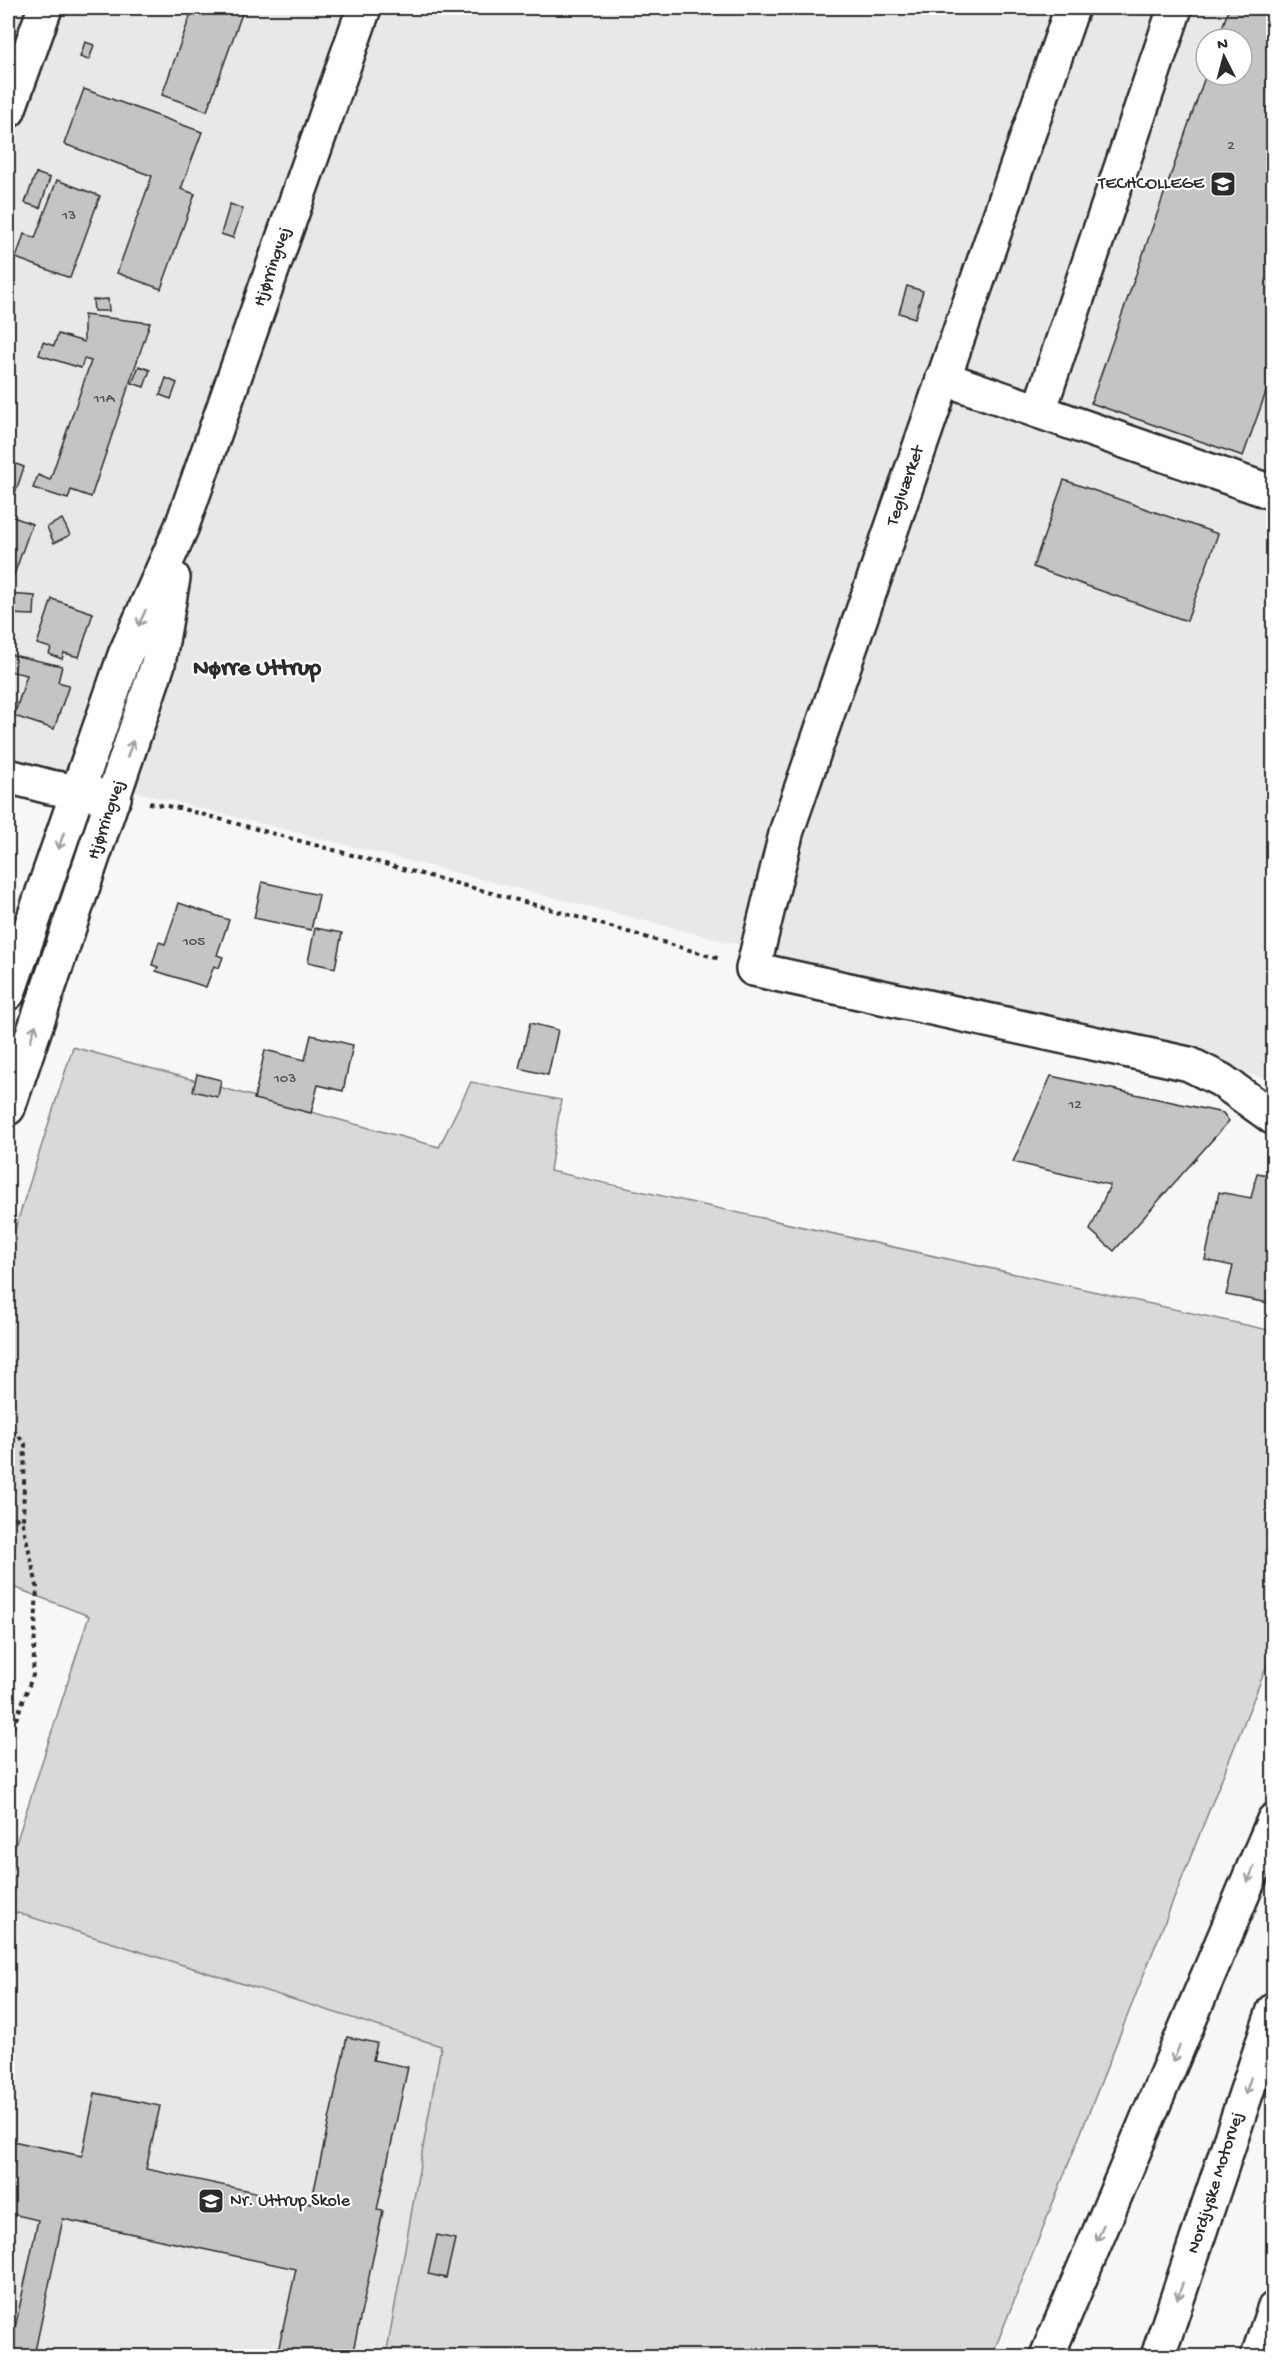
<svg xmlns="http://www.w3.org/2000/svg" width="1281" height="2364" font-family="'Gochi Hand',sans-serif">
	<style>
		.built { fill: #e8e8e8; fill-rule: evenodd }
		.green { fill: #d9d9d9; stroke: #828282; stroke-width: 1.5 }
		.building { fill: #c4c4c4; stroke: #2b2b2b; stroke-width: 1.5 }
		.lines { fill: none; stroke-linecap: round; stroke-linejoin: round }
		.minor-casing { stroke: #2b2b2b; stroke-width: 38 }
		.major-casing { stroke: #2b2b2b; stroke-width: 38 }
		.highway-casing { stroke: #2b2b2b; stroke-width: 38 }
		.path { stroke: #2b2b2b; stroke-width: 4; stroke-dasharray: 4.5 4.5; stroke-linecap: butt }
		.minor { stroke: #fff; stroke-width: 33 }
		.major { stroke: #fff; stroke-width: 33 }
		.highway { stroke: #fff; stroke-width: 33 }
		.oneway { stroke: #a0a0a0 }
		.labels { text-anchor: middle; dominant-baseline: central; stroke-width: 4.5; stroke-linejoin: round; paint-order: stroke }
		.number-label { font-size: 15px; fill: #515151 }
		.poi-label { font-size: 18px; fill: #2b2b2b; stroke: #fff; text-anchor: end }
		.street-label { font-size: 18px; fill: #2b2b2b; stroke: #fff }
		.district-label { font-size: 24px; font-weight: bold; fill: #2b2b2b; stroke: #fff }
	</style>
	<rect width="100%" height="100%" fill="#f7f7f7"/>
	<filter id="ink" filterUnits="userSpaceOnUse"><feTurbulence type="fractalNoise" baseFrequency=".0167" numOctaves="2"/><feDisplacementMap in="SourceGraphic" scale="12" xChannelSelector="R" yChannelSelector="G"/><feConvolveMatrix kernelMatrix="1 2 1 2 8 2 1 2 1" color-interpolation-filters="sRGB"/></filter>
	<g filter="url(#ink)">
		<g class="built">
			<path d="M14,8h1259v1072l-1120,-284 -145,-40v-731zM1206,39h36v36h-36z"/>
			<path d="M8,1910l433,136 -55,310h-378z"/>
		</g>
		<path class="green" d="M73,1047l366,100 32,-65 90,18 -11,71 723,160v319l-281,706h-606l55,-310 -433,-136v-42l81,-252 -81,-31v-334z"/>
		<g class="building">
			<path d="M193,8h61l-2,3 -8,-3 -37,103 -45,-16z"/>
			<path d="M1229,8h45v362l-31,86 -152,-53 115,-329 36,1v-36h-24z"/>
			<path d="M85,42l9,3 -5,15 -9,-3z"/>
			<path d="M84,89l118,43 -21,57 14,5 -34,95 -44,-16 35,-97 -88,-32z"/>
			<path d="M36,173l14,5 -10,30 -15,-5z"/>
			<path d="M57,180l43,16 -30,82 -54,-20 8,-24 11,4z"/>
			<path d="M230,204l13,5 -10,29 -12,-4z"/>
			<path d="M907,286l16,5 -8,27 -16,-5z"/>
			<path d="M108,299l1,12h-15l-1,-11z"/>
			<path d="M84,315l66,8 -59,174 -20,-7 -3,9 -35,-11 5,-13 12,5 41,-119 -7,-2 -3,9 -42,-13 4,-13 11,4 4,-12 26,8z"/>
			<path d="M139,366l11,4 -6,17 -12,-4z"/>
			<path d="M166,378l11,5 -6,16 -11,-4z"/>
			<path d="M8,461l16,6 -16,48 24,9 -18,51 -6,-3z"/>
			<path d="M1064,480l154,54 -31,87 -154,-54z"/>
			<path d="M62,519l8,16 -16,8 -7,-16z"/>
			<path d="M8,594l27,2 -1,19 -26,-1z"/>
			<path d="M52,599l41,14 -14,44 -15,-4 -2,6 -13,-5 2,-6 -14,-4z"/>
			<path d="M8,654l54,12 -4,16 11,3 -15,44 -40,-13 13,-41 -19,-4z"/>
			<path d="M262,882l57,13 -8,35 -57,-12z"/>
			<path d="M179,903l50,17 -12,35 6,2 -4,11 -5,-2 -8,21 -50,-16 2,-4 -6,-2 7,-23 6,2z"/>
			<path d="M315,928l27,5 -7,35 -27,-6z"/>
			<path d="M530,1023l28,7 -10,45 -29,-7z"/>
			<path d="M311,1035l42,10 -10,46 -25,-6 -7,28 -57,-14 11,-49 40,10z"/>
			<path d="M197,1074l24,6 -3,17 -25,-6z"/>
			<path d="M1051,1076l172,37 6,8 -115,130 -24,-21 20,-45 -97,-23z"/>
			<path d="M1257,1173l17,3v128l-48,-9 7,-29 -28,-6 14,-68 32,6z"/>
			<path d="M347,2037l30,6 -4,17 35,7 -31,143 6,1 -31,145h-75l19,-87 -233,-50 -29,137h-25l29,-136 -30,-7v-73l74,16 13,-63 65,13 -14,63 165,35z"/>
			<path d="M437,2235l18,4 -9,39 -18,-4z"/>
		</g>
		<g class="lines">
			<g class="minor-casing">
				<g id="minor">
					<path d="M1072,8l-285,822 -34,139 436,95 32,16 53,38"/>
					<path d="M8,111l37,-103"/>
					<path d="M943,378l331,115"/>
					<path d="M1039,411l136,-403"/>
					<path d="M8,776l42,11 64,11"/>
				</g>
			</g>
			<g class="major-casing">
				<g id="major">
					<path d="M8,993l117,-338 57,-129 182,-518"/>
					<path d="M8,1108l150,-444 15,-86"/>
				</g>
			</g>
			<g class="highway-casing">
				<g id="highway">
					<path d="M1047,2356l227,-536"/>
					<path d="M1158,2356l116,-346"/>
					<path d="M1258,2356l16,-47"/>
				</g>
			</g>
			<g class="path">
				<path d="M149,803l30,5 364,99 177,52"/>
				<path d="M8,1422l17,22 -2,79"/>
				<path d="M8,1511l15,13 14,62 -4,89 -25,65"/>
			</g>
			<use href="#minor" class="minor"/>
			<use href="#major" class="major"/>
			<use href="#highway" class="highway"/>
		</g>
		<defs><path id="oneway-shaft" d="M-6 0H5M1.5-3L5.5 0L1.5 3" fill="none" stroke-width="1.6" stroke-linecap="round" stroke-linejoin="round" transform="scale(1.5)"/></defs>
		<g class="oneway">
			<use href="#oneway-shaft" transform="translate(142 618) rotate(114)"/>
			<use href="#oneway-shaft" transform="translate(130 749) rotate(-72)"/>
			<use href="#oneway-shaft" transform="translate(61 841) rotate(109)"/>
			<use href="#oneway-shaft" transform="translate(33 1033) rotate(-71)"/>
			<use href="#oneway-shaft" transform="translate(1251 1874) rotate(112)"/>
			<use href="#oneway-shaft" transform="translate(1176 2054) rotate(113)"/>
			<use href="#oneway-shaft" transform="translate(1248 2086) rotate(108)"/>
			<use href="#oneway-shaft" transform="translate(1100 2233) rotate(113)"/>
			<use href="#oneway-shaft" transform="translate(1180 2291) rotate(108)"/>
		</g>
	</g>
	<defs>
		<g id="school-square" transform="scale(1.35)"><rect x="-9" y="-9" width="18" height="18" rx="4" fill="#2b2b2b" stroke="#fff"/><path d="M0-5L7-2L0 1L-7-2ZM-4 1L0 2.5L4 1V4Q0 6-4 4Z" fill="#fff"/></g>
	</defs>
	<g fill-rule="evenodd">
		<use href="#school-square" x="1223" y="184"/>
		<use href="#school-square" x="211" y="2201"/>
	</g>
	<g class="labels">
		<g class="number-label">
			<text x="1231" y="146">2</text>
			<text x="69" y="216">13</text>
			<text x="104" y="399">11A</text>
			<text x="194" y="942">105</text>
			<text x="285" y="1079">103</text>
			<text x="1075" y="1105">12</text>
		</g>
		<g class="poi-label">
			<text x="1204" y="184">TECHCOLLEGE</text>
			<text x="230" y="2201" text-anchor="start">Nr. Uttrup Skole</text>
		</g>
		<g class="street-label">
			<text transform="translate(273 267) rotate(-71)">Hjørringvej</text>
			<text transform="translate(906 486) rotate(-71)">Teglværket</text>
			<text transform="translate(107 820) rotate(-71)">Hjørringvej</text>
			<text transform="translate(1216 2183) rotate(-72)">Nordjyske Motorvej</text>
		</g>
		<g class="district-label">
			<text x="257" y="669">Nørre Uttrup</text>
		</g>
	</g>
	<rect width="1281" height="2364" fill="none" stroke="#fff" stroke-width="30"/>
	<rect x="15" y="15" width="1251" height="2334" fill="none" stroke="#2b2b2b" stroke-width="2" filter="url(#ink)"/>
	<g transform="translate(1224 57) rotate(354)"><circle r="28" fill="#ffffff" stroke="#aaaaaa" stroke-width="1.5"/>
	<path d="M0-4.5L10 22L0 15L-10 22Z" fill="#2b2b2b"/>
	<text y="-9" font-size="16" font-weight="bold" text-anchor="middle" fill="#2b2b2b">N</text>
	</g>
</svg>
